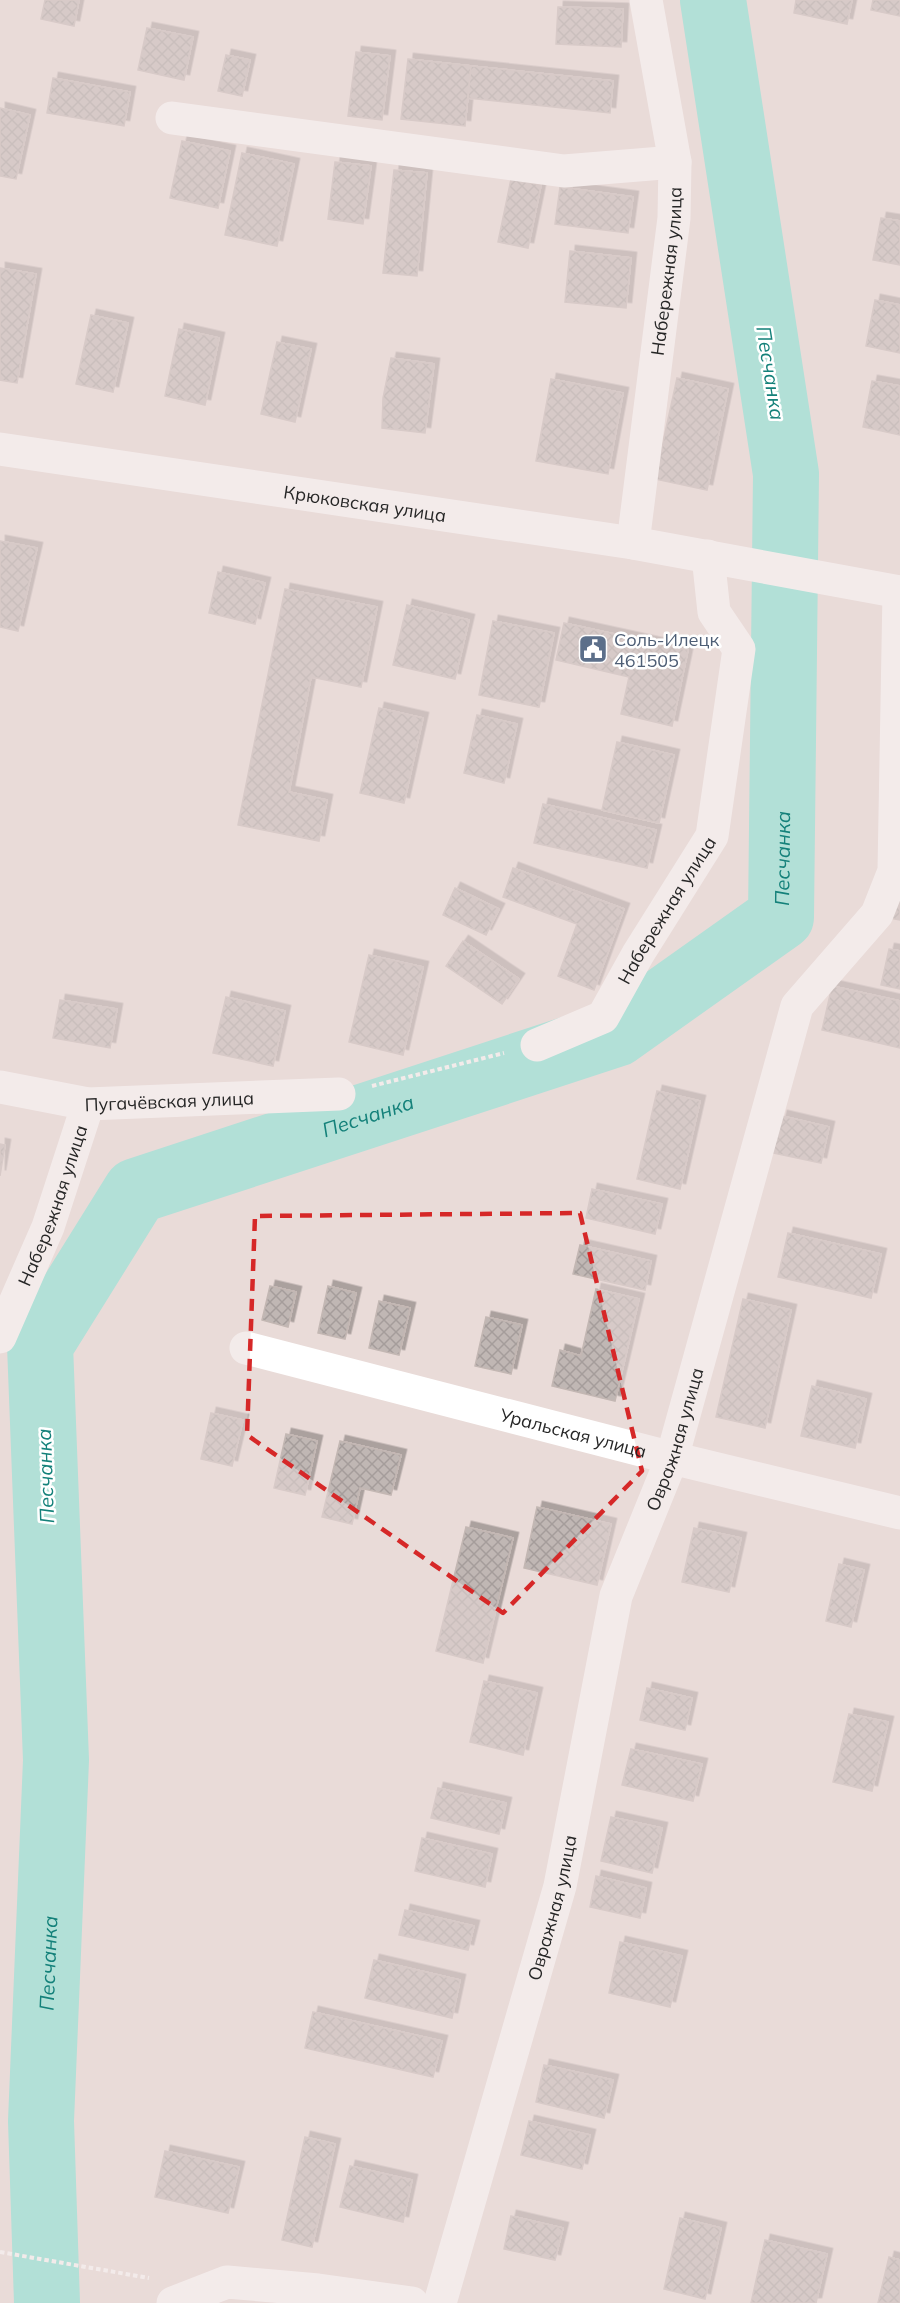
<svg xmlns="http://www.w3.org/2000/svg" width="900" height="2303" font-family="Mulish,sans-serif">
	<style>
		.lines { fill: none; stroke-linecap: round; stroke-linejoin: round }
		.river { stroke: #6fe6d6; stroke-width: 66 }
		.building { fill: url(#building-cross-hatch); stroke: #c3b7b3; stroke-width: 1.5; filter: url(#shadow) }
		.path { stroke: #fff; stroke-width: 4; stroke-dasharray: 4.5 3; stroke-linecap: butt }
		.minor { stroke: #fff; stroke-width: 33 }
		.marked { fill: none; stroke: #d62828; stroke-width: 4.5; stroke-dasharray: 12 8; stroke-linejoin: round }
		.labels { text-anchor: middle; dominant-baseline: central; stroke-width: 5; stroke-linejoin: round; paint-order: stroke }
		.street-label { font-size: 18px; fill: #262626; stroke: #fff }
		.service-label { font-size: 18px; fill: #4e5e75; stroke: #fff; text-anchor: start }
		.water-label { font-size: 20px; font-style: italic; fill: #14817a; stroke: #fff }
	</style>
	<defs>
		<pattern id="building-cross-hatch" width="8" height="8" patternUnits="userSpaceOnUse" patternTransform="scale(1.5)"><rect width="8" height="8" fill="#c0b7b4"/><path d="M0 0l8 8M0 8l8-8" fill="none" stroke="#a59d9b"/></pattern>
		<filter id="shadow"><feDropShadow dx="5.5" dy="-5.5" stdDeviation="0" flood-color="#0004"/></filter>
	</defs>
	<rect width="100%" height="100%" fill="#e9dbd8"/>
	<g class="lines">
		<path class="river" id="s1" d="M47,2303l-6,-182 15,-361 -16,-415 96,-154 480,-157 165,-117 5,-443 -73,-474"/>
	</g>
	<g class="building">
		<path d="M45,0h34l-5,26 -33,-7z"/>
		<path d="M796,0h56l-5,24 -53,-11z"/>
		<path d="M873,0h27v16l-29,-6z"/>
		<path d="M558,7l65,2 -2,38 -65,-3z"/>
		<path d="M147,28l46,9 -9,43 -46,-10z"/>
		<path d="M356,52l34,4 -8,64 -34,-4z"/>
		<path d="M226,55l24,5 -8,36 -24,-5z"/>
		<path d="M408,59l63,7 -6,60 -64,-7z"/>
		<path d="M471,66l142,15 -3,32 -142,-15z"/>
		<path d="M53,78l77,14 -6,34 -77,-13z"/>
		<path d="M0,108l30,7 -14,64 -16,-3z"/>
		<path d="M182,141l48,10 -12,57 -48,-10z"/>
		<path d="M242,153l52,11 -17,82 -52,-11z"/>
		<path d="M335,162l36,4 -8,58 -35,-5z"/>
		<path d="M394,170l33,3 -10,103 -34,-3z"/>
		<path d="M511,179l30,6 -13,63 -30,-6z"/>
		<path d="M560,187l73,10 -5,36 -73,-9z"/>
		<path d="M881,218l19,3v44l-27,-5z"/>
		<path d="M570,251l61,7 -5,50 -61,-6z"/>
		<path d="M0,268l36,6 -19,109 -17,-3z"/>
		<path d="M875,300l25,5v48l-34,-7z"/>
		<path d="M91,315l37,8 -15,69 -37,-8z"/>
		<path d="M179,329l40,9 -14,67 -40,-9z"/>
		<path d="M277,342l34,7 -16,73 -34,-8z"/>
		<path d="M391,358l43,6 -9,69 -43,-5 1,-30z"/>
		<path d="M677,378l51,11 -21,101 -52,-11z"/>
		<path d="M551,379l72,14 -15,81 -72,-13z"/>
		<path d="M872,381l28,5v49l-37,-8z"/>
		<path d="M0,541l37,7 -19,83 -18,-4z"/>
		<path d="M218,572l47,11 -10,41 -46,-11z"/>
		<path d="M285,589l92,18 -16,80 -50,-10 -22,115 38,8 -8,41 -81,-16z"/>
		<path d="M407,605l62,15 -14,59 -62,-14z"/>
		<path d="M493,621l61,12 -15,74 -60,-12z"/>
		<path d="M564,623l124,27 -16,76 -51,-12 8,-37 -73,-17z"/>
		<path d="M379,708l44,10 -19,85 -44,-10z"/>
		<path d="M477,715l40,9 -13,59 -40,-10z"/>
		<path d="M617,742l57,13 -15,68 -57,-13z"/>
		<path d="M543,804l113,26 -9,38 -113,-25z"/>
		<path d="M513,868l111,41 -30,81 -36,-14 19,-52 -74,-27z"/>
		<path d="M900,871v49l-11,-2z"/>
		<path d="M455,888l44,21 -13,26 -43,-20z"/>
		<path d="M463,941l56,38 -17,25 -56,-38z"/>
		<path d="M889,949l11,2v38l-19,-4z"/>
		<path d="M369,955l54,12 -20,88 -54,-13z"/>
		<path d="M832,986l68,15v47l-78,-18z"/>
		<path d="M226,997l59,14 -12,55 -60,-13z"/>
		<path d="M60,1000l57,9 -7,39 -57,-10z"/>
		<path d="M657,1091l43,10 -20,88 -43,-10z"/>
		<path d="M782,1116l47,11 -8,36 -48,-10z"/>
		<path d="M0,1144l5,1 -5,31z"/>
		<path d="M592,1189l70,15 -7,30 -69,-16z"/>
		<path d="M788,1233l93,21 -10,44 -93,-21z"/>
		<path d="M580,1245l71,16 -6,29 -72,-16z"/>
		<path d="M270,1286l26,6 -8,35 -26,-7z"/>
		<path d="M328,1286l28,7 -11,46 -27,-6z"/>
		<path d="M596,1289l43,10 -24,102 -63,-15 8,-36 21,6z"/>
		<path d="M743,1299l48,11 -26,118 -49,-11z"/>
		<path d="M379,1301l31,7 -11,47 -30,-7z"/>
		<path d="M486,1317l36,8 -11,49 -36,-8z"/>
		<path d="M812,1386l54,13 -11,49 -54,-12z"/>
		<path d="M211,1413l32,7 -11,46 -31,-7z"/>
		<path d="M286,1434l31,7 -12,54 -31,-7z"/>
		<path d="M340,1441l61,14 -10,40 -31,-7 -8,36 -30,-7z"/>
		<path d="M537,1507l74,17 -14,61 -73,-17z"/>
		<path d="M466,1527l47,11 -30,125 -47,-12z"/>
		<path d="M694,1528l47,10 -12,54 -47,-10z"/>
		<path d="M839,1564l25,6 -13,57 -25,-6z"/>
		<path d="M484,1681l53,12 -14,62 -53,-13z"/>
		<path d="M647,1688l45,10 -7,32 -45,-10z"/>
		<path d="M849,1714l39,8 -16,69 -39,-9z"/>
		<path d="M631,1749l71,15 -9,37 -71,-16z"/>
		<path d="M438,1788l68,15 -7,31 -68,-16z"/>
		<path d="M611,1817l51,11 -10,45 -51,-12z"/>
		<path d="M422,1838l70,16 -7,33 -70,-16z"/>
		<path d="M596,1876l50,12 -6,30 -50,-11z"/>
		<path d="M405,1910l69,16 -6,24 -69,-15z"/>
		<path d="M620,1942l62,14 -12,51 -61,-14z"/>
		<path d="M374,1960l86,20 -8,38 -87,-20z"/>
		<path d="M313,2012l129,29 -9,36 -128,-29z"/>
		<path d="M544,2065l69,15 -9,38 -68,-16z"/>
		<path d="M529,2121l61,14 -8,34 -61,-14z"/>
		<path d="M305,2137l30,7 -23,103 -30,-7z"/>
		<path d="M165,2151l74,16 -11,46 -73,-16z"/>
		<path d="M350,2166l62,14 -9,42 -63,-15z"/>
		<path d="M511,2216l52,12 -8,32 -51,-11z"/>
		<path d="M680,2218l41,10 -16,71 -41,-10z"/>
		<path d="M765,2240l62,14 -11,49h-65z"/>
		<path d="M889,2257l11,3v43h-22z"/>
	</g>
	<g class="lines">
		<g class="path">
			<path d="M372,1086l132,-33"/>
			<path d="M0,2252l149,26"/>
		</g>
		<g class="minor">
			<path d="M172,118l392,53 111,-9"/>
			<path id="s2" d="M0,449l633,94 267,49"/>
			<path id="s3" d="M633,543l41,-325 1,-56 -29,-162"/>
			<path id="s4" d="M537,1045l66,-28 35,-63 74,-118 27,-187 -25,-37 -6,-56"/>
			<path id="s5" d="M0,1087l88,17 251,-10"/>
			<path id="s6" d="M0,1337l48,-110 40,-123"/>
			<path id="s7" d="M246,1348l426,110 228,55"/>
			<path d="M173,2303l54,-21 91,8 94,13"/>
			<path id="s8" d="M440,2303l120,-417 56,-290 56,-138 125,-452 80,-92 17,-43 5,-279"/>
		</g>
	</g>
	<path d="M0 0H900V2303H0ZM580,1213l62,258 -139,142 -256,-178 8,-219z" fill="#e9dbd8" fill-opacity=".55" fill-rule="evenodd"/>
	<path class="marked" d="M580,1213l62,258 -139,142 -256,-178 8,-219z"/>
	<defs>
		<g id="civic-square" transform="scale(1.5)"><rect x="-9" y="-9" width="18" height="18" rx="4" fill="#5c6f8a" stroke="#fff"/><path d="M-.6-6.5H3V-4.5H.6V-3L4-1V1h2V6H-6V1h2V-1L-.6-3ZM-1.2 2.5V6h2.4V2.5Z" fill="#fff"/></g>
	</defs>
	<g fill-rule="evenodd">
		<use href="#civic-square" x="593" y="649"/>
	</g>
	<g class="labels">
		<g class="street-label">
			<text stroke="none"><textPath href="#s3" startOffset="274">Набережная улица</textPath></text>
			<text stroke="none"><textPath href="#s2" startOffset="369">Крюковская улица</textPath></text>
			<text stroke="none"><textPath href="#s4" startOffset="196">Набережная улица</textPath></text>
			<text stroke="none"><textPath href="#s5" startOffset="171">Пугачёвская улица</textPath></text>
			<text stroke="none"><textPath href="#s6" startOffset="142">Набережная улица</textPath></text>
			<text stroke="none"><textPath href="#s7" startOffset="338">Уральская улица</textPath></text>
			<text stroke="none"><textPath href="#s8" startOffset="897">Овражная улица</textPath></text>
			<text stroke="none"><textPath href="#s8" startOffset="411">Овражная улица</textPath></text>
		</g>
		<g class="service-label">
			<text x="614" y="639">Соль-Илецк<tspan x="614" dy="21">461505</tspan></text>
		</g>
		<g class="water-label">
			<text transform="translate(771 373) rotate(81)">Песчанка</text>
			<text stroke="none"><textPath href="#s1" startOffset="1906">Песчанка</textPath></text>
			<text stroke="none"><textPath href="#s1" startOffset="1384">Песчанка</textPath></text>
			<text transform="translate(45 1476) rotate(-92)">Песчанка</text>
			<text stroke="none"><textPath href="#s1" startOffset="340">Песчанка</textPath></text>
		</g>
	</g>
</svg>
